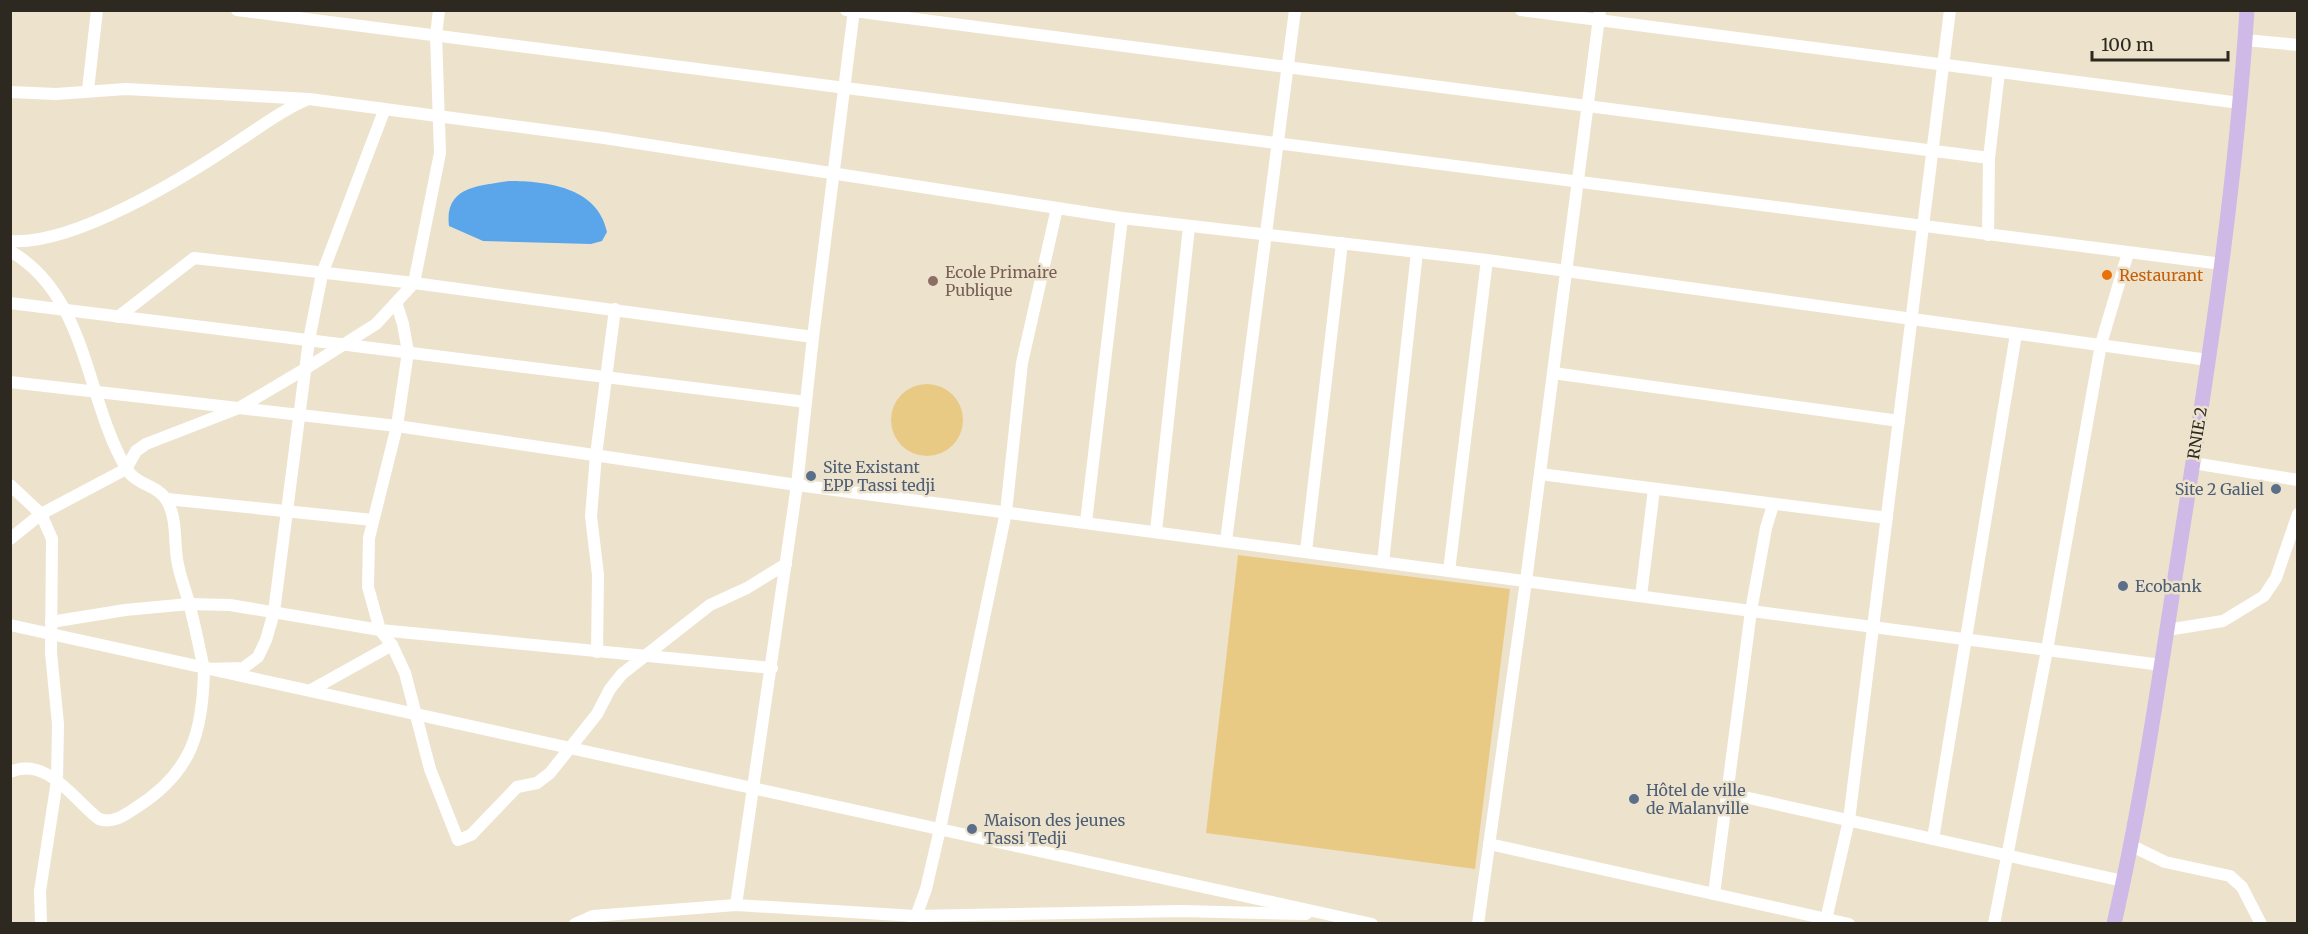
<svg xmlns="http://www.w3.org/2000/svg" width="2308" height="934" font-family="Merriweather,serif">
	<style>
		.green { fill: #e9ca85 }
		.water { fill: #5ba6eb }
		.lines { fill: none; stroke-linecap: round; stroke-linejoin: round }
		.minor { stroke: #fff; stroke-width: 12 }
		.major { stroke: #cfb9e6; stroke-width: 15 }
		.food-dot { fill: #e8710a; stroke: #ede3cd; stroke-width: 2 }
		.education-dot { fill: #8d6e63; stroke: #ede3cd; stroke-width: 2 }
		.service-dot { fill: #5c6f8a; stroke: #ede3cd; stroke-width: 2 }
		.labels { text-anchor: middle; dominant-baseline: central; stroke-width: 5; stroke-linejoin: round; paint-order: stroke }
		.education-label { font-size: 16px; fill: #785e54; stroke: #ede3cd; text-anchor: start }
		.food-label { font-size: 16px; fill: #c56008; stroke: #ede3cd; text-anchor: start }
		.street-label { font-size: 16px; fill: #2d2921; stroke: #ede3cd }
		.service-label { font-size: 16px; fill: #4e5e75; stroke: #ede3cd; text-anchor: start }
	</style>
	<rect width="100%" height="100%" fill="#ede3cd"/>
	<g class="green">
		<circle cx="927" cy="420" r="36"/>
		<path d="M1238,555l272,34 -35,280 -269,-36z"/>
	</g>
	<path class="water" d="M509,181c37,0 89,6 98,51l-5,9 -11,3 -108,-3 -34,-15c-5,-40 30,-40 60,-45z"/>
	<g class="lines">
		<g class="minor">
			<path d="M237,10l1985,254"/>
			<path d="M846,10l1143,148"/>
			<path d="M1521,10l719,93"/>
			<path d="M2245,40l53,5"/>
			<path d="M88,90l9,-80"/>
			<path d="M10,92l46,2 70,-5 183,10 295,39 518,80 365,42 721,100"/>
			<path d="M1988,235l1,-77 10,-86"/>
			<path d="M10,241c64,5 177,-65 230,-101 22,-14 42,-30 66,-40"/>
			<path d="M10,251c78,45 75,147 116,217 10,18 33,17 41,33 10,17 7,39 10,58 2,15 8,29 12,44 6,22 10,44 15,66"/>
			<path d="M10,303l796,99"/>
			<path d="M397,305l6,19 5,28 -11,74 -28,112 -1,49 12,43 12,15 13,28 25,96 28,71 13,-5 46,-48 20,-4 13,-10 47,-59 13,-25 12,-15 88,-69 37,-17 39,-24"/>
			<path d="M118,317l76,-59 220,25 399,54"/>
			<path d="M1553,373l346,48"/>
			<path d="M10,382l387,44 400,59 1364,180"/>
			<path d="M2193,463l105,17"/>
			<path d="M1540,474l347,44"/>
			<path d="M10,485l31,29 11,25 -1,114 7,71 -1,57 -17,110 1,33"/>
			<path d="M167,499l206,21"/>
			<path d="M1086,522l36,-304"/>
			<path d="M1156,531l33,-304"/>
			<path d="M10,539l31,-25 85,-45 10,-18 10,-7 93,-36 66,-39 71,-45 38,-41 26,-130 -4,-118 3,-25"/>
			<path d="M1226,541l69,-531"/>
			<path d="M1306,551l36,-308"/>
			<path d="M1383,562l34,-310"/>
			<path d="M1449,571l38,-311"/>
			<path d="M1641,596l13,-107"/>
			<path d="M51,622l74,-12 64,-6 41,1 150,25 392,38"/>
			<path d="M10,625l1362,299"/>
			<path d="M2167,630l56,-9 41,-25 12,-18 22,-64"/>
			<path d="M597,652l1,-77 -7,-59 5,-61 19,-146"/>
			<path d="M311,690l81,-45"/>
			<path d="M10,772c37,-16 63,27 89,47 14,5 26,-4 38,-12 55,-35 66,-75 67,-138l39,-1 15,-11 8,-17 8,-28 35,-272 13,-66 62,-163"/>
			<path d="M1726,793l397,88"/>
			<path d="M1933,839l83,-505"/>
			<path d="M1489,844l360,80"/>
			<path d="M2130,845l35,17 65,14 12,11 19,37"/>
			<path d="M1714,894l37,-283 15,-83 7,-23"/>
			<path d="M736,905l61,-420 16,-148 41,-327"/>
			<path d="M914,922l12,-33 14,-60 66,-317 16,-149 35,-155"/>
			<path d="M575,924l18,-8 143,-11 179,11 267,-5 124,3"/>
			<path d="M1478,924l48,-343 74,-571"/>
			<path d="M1825,924l24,-104 101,-810"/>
			<path d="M1994,924l53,-274 54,-306 27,-91"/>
		</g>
		<path class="major" d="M2114,924c30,-132 48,-265 69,-398 27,-171 53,-342 64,-516"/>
	</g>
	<circle class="food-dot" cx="2107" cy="275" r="6"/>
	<circle class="education-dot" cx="933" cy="281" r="6"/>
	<g class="service-dot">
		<circle cx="811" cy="476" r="6"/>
		<circle cx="2276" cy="489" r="6"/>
		<circle cx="2123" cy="586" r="6"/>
		<circle cx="1634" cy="799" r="6"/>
		<circle cx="972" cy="829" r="6"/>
	</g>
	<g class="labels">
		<g class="education-label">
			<text x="945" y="272">Ecole Primaire<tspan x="945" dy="18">Publique</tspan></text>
		</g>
		<g class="food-label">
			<text x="2119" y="275">Restaurant</text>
		</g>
		<g class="street-label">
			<text transform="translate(2197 433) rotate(-81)">RNIE 2</text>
		</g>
		<g class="service-label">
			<text x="823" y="467">Site Existant<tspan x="823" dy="18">EPP Tassi tedji</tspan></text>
			<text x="2264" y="489" text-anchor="end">Site 2 Galiel</text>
			<text x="2135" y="586">Ecobank</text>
			<text x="1646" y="790">Hôtel de ville<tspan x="1646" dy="18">de Malanville</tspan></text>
			<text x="984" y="820">Maison des jeunes<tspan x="984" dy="18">Tassi Tedji</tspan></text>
		</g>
	</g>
	<rect width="2308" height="934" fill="none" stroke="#2d2921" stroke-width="24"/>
	<path d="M2092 51v9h136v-9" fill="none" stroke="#2d2921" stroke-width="3"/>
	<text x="2101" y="51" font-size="18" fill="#2d2921" stroke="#ede3cd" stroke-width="4.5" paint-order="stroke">100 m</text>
</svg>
